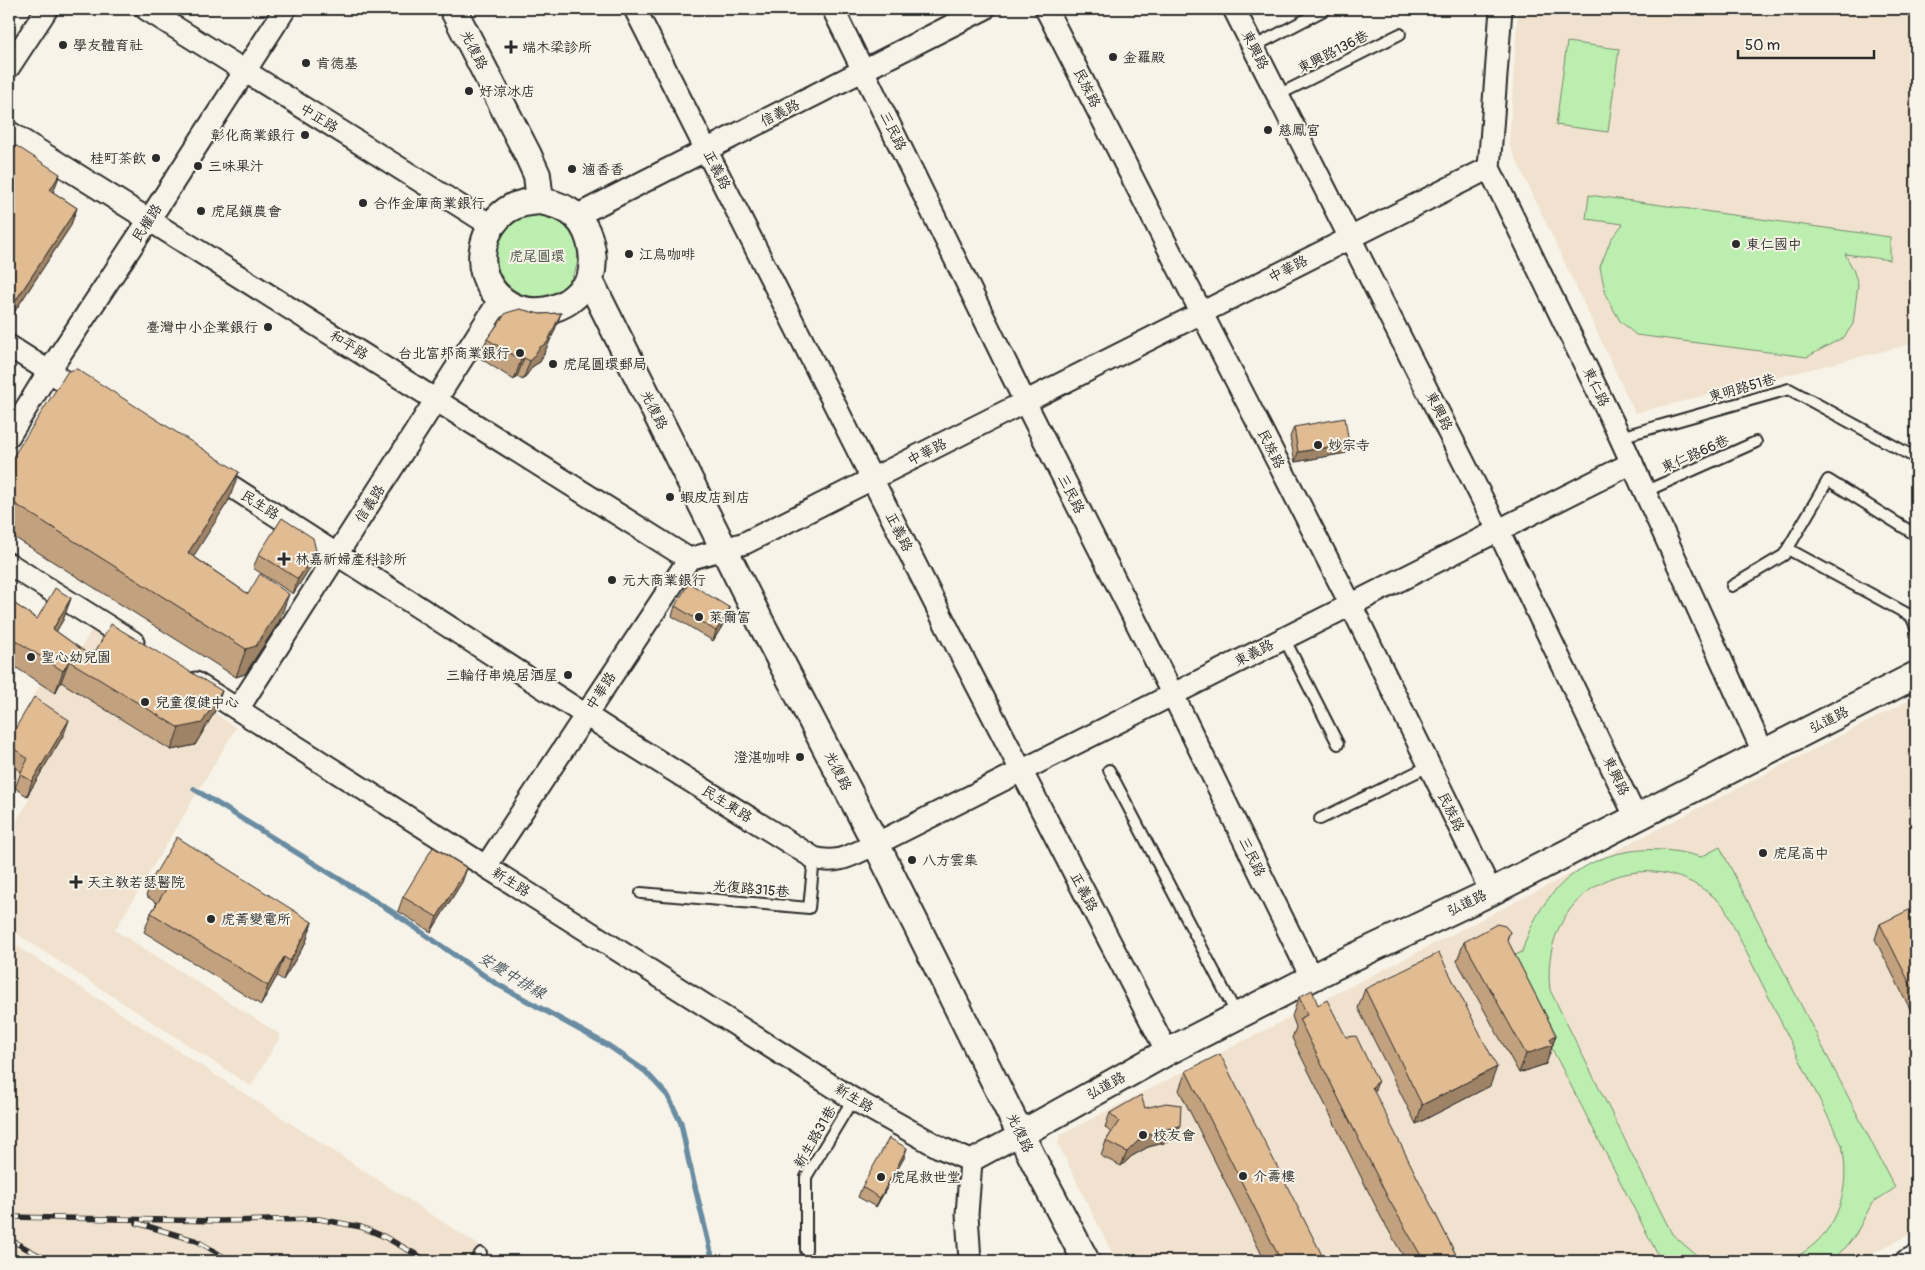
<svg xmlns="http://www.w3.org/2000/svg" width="1925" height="1270" font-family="Pangolin,'LXGW WenKai TC',sans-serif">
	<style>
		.built { fill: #f0e2ce }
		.green { fill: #bbeeaf; stroke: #738c6d }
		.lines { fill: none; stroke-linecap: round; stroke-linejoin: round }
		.stream { stroke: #698ca2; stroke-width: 5.5 }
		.service-casing { stroke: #2b2b2b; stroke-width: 14 }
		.minor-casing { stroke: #2b2b2b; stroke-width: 25 }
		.tertiary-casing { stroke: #2b2b2b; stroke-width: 30 }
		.service { stroke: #f7f3e8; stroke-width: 10 }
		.minor { stroke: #f7f3e8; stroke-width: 21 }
		.tertiary { stroke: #f7f3e8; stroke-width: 26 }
		.rail-casing { stroke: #2b2b2b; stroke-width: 5.5 }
		.rail { stroke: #f7f3e8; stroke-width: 4; stroke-dasharray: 11; stroke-linecap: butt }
		.wall { fill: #c2a17e; stroke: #2b2b2b }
		.shaded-wall { fill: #9e8366; stroke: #2b2b2b }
		.building { fill: #e1bb92; stroke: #2b2b2b }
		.poi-dot { fill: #2b2b2b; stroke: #f7f3e8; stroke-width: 2 }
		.labels { text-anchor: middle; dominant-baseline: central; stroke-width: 4; stroke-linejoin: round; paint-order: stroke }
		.poi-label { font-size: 14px; fill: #2b2b2b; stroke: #f7f3e8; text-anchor: start }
		.street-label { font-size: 14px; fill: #2b2b2b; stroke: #f7f3e8 }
		.park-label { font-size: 14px; fill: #485245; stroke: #f7f3e8 }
		.water-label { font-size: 15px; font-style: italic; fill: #45535d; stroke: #f7f3e8 }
	</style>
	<rect width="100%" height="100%" fill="#f7f3e8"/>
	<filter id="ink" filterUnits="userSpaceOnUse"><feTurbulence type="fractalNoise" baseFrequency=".02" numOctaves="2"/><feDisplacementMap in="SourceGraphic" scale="10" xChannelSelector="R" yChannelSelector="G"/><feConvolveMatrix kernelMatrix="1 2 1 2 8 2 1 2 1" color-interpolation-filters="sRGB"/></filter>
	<g filter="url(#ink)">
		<g class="built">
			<path d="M1518,9h398v334l-281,70 -126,-269z"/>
			<path d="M92,628l144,100 -121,202 166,105 -30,51 -242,-157v-95l20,-34 -20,-28v-32l32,-57 29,-14z"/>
			<path d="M1916,697v534l-58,30h-742l-58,-117 2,-9z"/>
			<path d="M9,941l494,320h-494z"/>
		</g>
		<g class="green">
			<path d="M1567,42l52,7 -11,83 -52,-7z"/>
			<path d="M1589,195l301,42v23l-45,-6 8,15 5,15 -5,40 -9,13 -37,20 -171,-22 -16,-14 -14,-25 -6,-29 11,-28 12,-15 -37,-5z"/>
			<circle cx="537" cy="256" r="41"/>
			<path d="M1720,847l175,341 -23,15 -16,31 -10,13 -15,14h-43c48,-22 64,-67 54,-116l-119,-240c-75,-73 -185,-18 -173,85l122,244 23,20 13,7h-47l-155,-302 16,-7c24,-84 97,-119 179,-95z"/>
		</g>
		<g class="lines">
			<path class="stream" d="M194,789l197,122 104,72 114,63 36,25 23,25 13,27 7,35 25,103"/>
			<g class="service-casing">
				<g id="service">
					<path d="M1253,47l73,-38"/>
					<path d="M1278,95l122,-61"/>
					<path d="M1620,437l169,-48 127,69"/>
					<path d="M1644,492l112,-50"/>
					<path d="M1788,549l123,67"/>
					<path d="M1732,586l52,-31 44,-75 88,55"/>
					<path d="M1915,613l-4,3 5,11"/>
					<path d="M1284,638l54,106"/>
					<path d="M1109,770l128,245"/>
					<path d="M1320,819l109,-53"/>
					<path d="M641,893l168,15 5,-50"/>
					<path d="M806,1250v-73l47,-78"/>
					<path d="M475,1261l6,-8"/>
				</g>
			</g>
			<g class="minor-casing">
				<g id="minor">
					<path d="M146,9l346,217"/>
					<path d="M635,9l318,630 214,413"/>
					<path d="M833,9l192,393 148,293 139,284"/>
					<path d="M1046,9l305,596 140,287"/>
					<path d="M1234,9l264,521 138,288"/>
					<path d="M1501,9l-12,159 131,269 144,317"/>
					<path d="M9,67l38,-58"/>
					<path d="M9,132l680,427"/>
					<path d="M576,216l408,-207"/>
					<path d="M9,346l77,49"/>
					<path d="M9,436l40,-65 100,-151 136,-211"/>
					<path d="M209,472l414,267 191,119c25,7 39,-4 62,-14l756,-381"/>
					<path d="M9,564l124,78"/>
					<path d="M196,683l657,416 86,48 32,14 50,-27"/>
					<path d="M238,709l263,-411"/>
					<path d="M486,866l203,-307 56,-16 744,-375"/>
					<path d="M970,1261l-3,-47 4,-53"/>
					<path d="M1906,1261l10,-5"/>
				</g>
			</g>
			<g class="tertiary-casing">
				<g id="tertiary">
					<path d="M453,9l74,144 10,22 3,26"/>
					<path d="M540,201c10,2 20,4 29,10 21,13 28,45 21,68 -2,5 -7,9 -10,12 -24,27 -67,28 -89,-3 -17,-26 -8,-61 16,-78 10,-7 22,-8 33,-9z"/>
					<path d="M590,281l172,344 114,219 160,321 50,96"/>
					<path d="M1021,1134l146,-82 168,-86 156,-74 425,-217"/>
				</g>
			</g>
			<use href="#service" class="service"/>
			<use href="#minor" class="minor"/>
			<use href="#tertiary" class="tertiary"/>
			<g class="rail-casing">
				<g id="rail">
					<path d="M9,1217l211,4 99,-2 42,8 22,9 45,25"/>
					<path d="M137,1223l60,18 34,20"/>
					<path d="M9,1239l40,22"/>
				</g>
			</g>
			<use href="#rail" class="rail"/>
		</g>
		<g class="wall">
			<path d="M9,141l44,51 24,16 -7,19 -61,93z"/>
			<path d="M561,313l-7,19 -14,30 -7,4 -10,14 -6,-3 -3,3 -34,-22 7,-19 53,-25z"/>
			<path d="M1294,427l52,26 -51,9 -5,-25z"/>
			<path d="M9,463l220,37 -36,56 55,38 31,28 -34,52 -9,3 -227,-143z"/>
			<path d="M316,551l-5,15 -18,28 -40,-26 6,-14z"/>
			<path d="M71,598l-8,22 -7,11 36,26 130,34 -8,22 -19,32 -24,5 -110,-68 -6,11 -46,-30v-63l28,19z"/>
			<path d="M675,606l52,12 -14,23 -41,-25z"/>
			<path d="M64,734l-37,62 -12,-8 6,-16 -12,-9v-24z"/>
			<path d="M467,868l-5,14 -31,50 -33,-21 5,-14z"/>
			<path d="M153,877l159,45 -6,20 -23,38 -6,-4 -16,29 -117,-73 7,-19 6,-10 -11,-7z"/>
			<path d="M1916,910v111l-41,-82 5,-15z"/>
			<path d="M1510,932l-3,8 49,95 -10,29 -27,9 -62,-112 7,-19z"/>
			<path d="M1365,989l125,97 -74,38 -58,-116z"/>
			<path d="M1299,997l19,8 56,88 85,168h-53l-25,-44 -89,-179 4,-11 -4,-11z"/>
			<path d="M1186,1071l139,190h-60l-86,-171z"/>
			<path d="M1145,1108l35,18 -5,14 -27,7 -16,9 -11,10 -20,-10 5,-15 5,-8 -6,-6 5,-14z"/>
			<path d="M904,1158l-28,49 -18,-10 4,-10z"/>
		</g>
		<g class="shaded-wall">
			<path d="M60,174l-7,19 -3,-3z"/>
			<path d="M77,208l-7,19 -61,93 5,-17z"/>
			<path d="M561,313l-7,19 -14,30 -7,4 -10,14 7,-19z"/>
			<path d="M524,358l-7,19 -3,3 7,-20z"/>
			<path d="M1349,444l-3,9 -51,9 3,-10z"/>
			<path d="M239,472l-10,28 -51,81 10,-28z"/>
			<path d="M316,551l-5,15 -18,28 5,-15z"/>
			<path d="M289,594l-10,28 -34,52 -9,3 10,-28z"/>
			<path d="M71,598l-8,22 -18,31 8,-22z"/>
			<path d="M730,608l-3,10 -14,23 3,-10z"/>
			<path d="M69,661l-8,21 -6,11 8,-22z"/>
			<path d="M222,691l-8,22 -19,32 -24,5 8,-22z"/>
			<path d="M69,720l-5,14 -37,62 5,-15z"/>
			<path d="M467,868l-5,14 -31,50 6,-15z"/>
			<path d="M312,922l-6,20 -23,38 7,-19z"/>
			<path d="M284,957l-7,19 -16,29 7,-19z"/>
			<path d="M1556,1035l-10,29 -27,9 7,-19z"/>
			<path d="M1497,1067l-7,19 -74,38 6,-19z"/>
			<path d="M1378,1082l-7,19 1,-14z"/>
			<path d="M1180,1126l-5,14 -27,7 -16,9 -11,10 6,-14 11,-11 15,-9z"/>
			<path d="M907,1148l-3,10 -28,49 4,-9z"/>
		</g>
		<g class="building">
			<path d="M9,141l51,33 -10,16 27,18 -63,95 -5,-4z"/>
			<path d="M520,309l20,5 21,-1 -14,30 -7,4 -10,14 -6,-3 -3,2 -34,-21 19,-26z"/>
			<path d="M77,369l162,103 -51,81 60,41 12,-20 29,20 -33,52 -10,3 -237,-149v-37l59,-92z"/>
			<path d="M1345,418l4,26 -51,8 -4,-25z"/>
			<path d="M282,518l31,20 3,13 -18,28 -39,-25z"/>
			<path d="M689,583l41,25 -14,23 -41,-25z"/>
			<path d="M55,588l16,10 -18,31 39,28 19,-33 111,67 -20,32 -23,5 -110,-67 -6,10 -54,-35v-36l28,19z"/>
			<path d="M34,697l35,23 -37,61 -12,-7 8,-15 -19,-14v-6z"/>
			<path d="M177,837l135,85 -22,39 -6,-4 -16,29 -117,-73 17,-27 -15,-9z"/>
			<path d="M433,847l34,21 -30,49 -34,-20z"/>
			<path d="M1913,908l1,3 2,-1v86l-36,-72z"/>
			<path d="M1497,924l8,2 5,6 -3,7 49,96 -6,4 3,6 -27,9 -62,-112z"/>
			<path d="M1439,953l58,114 -75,38 -57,-116z"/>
			<path d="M1312,990l6,15 9,-5 19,37 10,-1 22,46 -6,5 87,174h-35l-36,-63 -89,-179 8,-4 -8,-18z"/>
			<path d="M1220,1054l105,207h-44l-95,-190z"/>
			<path d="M1141,1095l4,13 21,-5 15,2 -1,21 -27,6 -15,9 -11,11 -21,-11 13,-20 -9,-8z"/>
			<path d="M889,1138l18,10 -27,50 -18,-11z"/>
		</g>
	</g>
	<g class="poi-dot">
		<circle cx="63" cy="45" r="5"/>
		<path d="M508.5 39.5h5v5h5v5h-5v5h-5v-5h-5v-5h5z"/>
		<circle cx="1113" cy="57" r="5"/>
		<circle cx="306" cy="63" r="5"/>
		<circle cx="469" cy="91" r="5"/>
		<circle cx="1268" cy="130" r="5"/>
		<circle cx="305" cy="135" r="5"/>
		<circle cx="156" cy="158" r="5"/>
		<circle cx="198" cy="166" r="5"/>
		<circle cx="572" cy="169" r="5"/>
		<circle cx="363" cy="203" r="5"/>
		<circle cx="201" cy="211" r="5"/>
		<circle cx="1736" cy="244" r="5"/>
		<circle cx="629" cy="254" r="5"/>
		<circle cx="268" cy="327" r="5"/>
		<circle cx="520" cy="353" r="5"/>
		<circle cx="553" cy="364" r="5"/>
		<circle cx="1318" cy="445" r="5"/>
		<circle cx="670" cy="497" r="5"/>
		<path d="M281.5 551.5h5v5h5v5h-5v5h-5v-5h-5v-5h5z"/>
		<circle cx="612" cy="580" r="5"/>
		<circle cx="699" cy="617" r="5"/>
		<circle cx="31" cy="657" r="5"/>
		<circle cx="568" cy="675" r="5"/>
		<circle cx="145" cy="702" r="5"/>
		<circle cx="800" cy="757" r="5"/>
		<circle cx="1763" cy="853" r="5"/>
		<circle cx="912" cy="860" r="5"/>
		<path d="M73.5 874.5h5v5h5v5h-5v5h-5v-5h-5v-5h5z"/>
		<circle cx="211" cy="919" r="5"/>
		<circle cx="1143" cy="1135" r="5"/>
		<circle cx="1243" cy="1176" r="5"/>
		<circle cx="881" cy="1177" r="5"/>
	</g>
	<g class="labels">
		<g class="poi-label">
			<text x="73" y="45">學友體育社</text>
			<text x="522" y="47">端木梁診所</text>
			<text x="1123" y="57">金羅殿</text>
			<text x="316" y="63">肯德基</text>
			<text x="479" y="91">好涼冰店</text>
			<text x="1278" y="130">慈鳳宮</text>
			<text x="295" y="135" text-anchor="end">彰化商業銀行</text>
			<text x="146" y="158" text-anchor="end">桂町茶飲</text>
			<text x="208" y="166">三味果汁</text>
			<text x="582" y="169">滷香香</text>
			<text x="373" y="203">合作金庫商業銀行</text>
			<text x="211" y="211">虎尾鎮農會</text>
			<text x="1746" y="244">東仁國中</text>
			<text x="639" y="254">江鳥咖啡</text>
			<text x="258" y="327" text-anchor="end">臺灣中小企業銀行</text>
			<text x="510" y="353" text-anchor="end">台北富邦商業銀行</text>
			<text x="563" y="364">虎尾圓環郵局</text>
			<text x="1328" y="445">妙宗寺</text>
			<text x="680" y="497">蝦皮店到店</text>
			<text x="295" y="559">林嘉祈婦產科診所</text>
			<text x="622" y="580">元大商業銀行</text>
			<text x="709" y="617">萊爾富</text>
			<text x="41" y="657">聖心幼兒園</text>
			<text x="558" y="675" text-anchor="end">三輪仔串燒居酒屋</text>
			<text x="155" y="702">兒童復健中心</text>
			<text x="790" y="757" text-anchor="end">澄湛咖啡</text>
			<text x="1773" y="853">虎尾高中</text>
			<text x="922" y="860">八方雲集</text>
			<text x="87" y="882">天主教若瑟醫院</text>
			<text x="221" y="919">虎菁變電所</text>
			<text x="1153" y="1135">校友會</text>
			<text x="1253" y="1176">介壽樓</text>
			<text x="891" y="1177">虎尾救世堂</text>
		</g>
		<g class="street-label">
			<text transform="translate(474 50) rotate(63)">光復路</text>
			<text transform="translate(1255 50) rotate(63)">東興路</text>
			<text transform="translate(1333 52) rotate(-27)">東興路136巷</text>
			<text transform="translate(1087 88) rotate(63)">民族路</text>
			<text transform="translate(780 113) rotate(-27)">信義路</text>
			<text transform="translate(319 118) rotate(32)">中正路</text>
			<text transform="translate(893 131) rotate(64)">三民路</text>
			<text transform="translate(717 170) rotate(63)">正義路</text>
			<text transform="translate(147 223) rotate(-57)">民權路</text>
			<text transform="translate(1288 269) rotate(-27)">中華路</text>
			<text transform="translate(349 345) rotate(32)">和平路</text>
			<text transform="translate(1596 387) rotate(64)">東仁路</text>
			<text transform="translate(1742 388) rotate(-16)">東明路51巷</text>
			<text transform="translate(654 410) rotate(63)">光復路</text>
			<text transform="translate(1439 411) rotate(63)">東興路</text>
			<text transform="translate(1271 449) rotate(63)">民族路</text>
			<text transform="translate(927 452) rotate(-27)">中華路</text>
			<text transform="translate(1695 454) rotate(-24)">東仁路66巷</text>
			<text transform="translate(1071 494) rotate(63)">三民路</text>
			<text transform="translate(370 504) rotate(-57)">信義路</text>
			<text transform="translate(260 505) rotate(32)">民生路</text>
			<text transform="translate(899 532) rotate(63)">正義路</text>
			<text transform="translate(1254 653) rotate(-27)">東義路</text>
			<text transform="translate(601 691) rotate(-57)">中華路</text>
			<text transform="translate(1829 720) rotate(-27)">弘道路</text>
			<text transform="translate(838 771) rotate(63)">光復路</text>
			<text transform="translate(1616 776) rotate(64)">東興路</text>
			<text transform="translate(727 804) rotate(32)">民生東路</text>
			<text transform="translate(1451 812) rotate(64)">民族路</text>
			<text transform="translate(1252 857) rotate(64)">三民路</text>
			<text transform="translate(511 882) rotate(32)">新生路</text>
			<text transform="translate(751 889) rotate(5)">光復路315巷</text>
			<text transform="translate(1084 892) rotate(62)">正義路</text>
			<text transform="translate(1467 903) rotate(-26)">弘道路</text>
			<text transform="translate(1106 1086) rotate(-29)">弘道路</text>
			<text transform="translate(854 1098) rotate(31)">新生路</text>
			<text transform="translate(1020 1133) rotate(64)">光復路</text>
			<text transform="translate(815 1137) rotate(-60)">新生路31巷</text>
		</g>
		<g class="park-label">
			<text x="537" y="256">虎尾圓環</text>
		</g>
		<g class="water-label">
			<text transform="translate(512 976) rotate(31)">安慶中排線</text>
		</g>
	</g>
	<rect width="1925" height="1270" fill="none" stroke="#f7f3e8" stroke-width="30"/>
	<rect x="15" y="15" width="1895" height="1240" fill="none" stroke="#2b2b2b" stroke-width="2" filter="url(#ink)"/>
	<path d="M1738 50v8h136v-8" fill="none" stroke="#2b2b2b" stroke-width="2.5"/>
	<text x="1745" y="50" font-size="15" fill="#2b2b2b" stroke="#f7f3e8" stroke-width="4" paint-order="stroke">50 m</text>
</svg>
